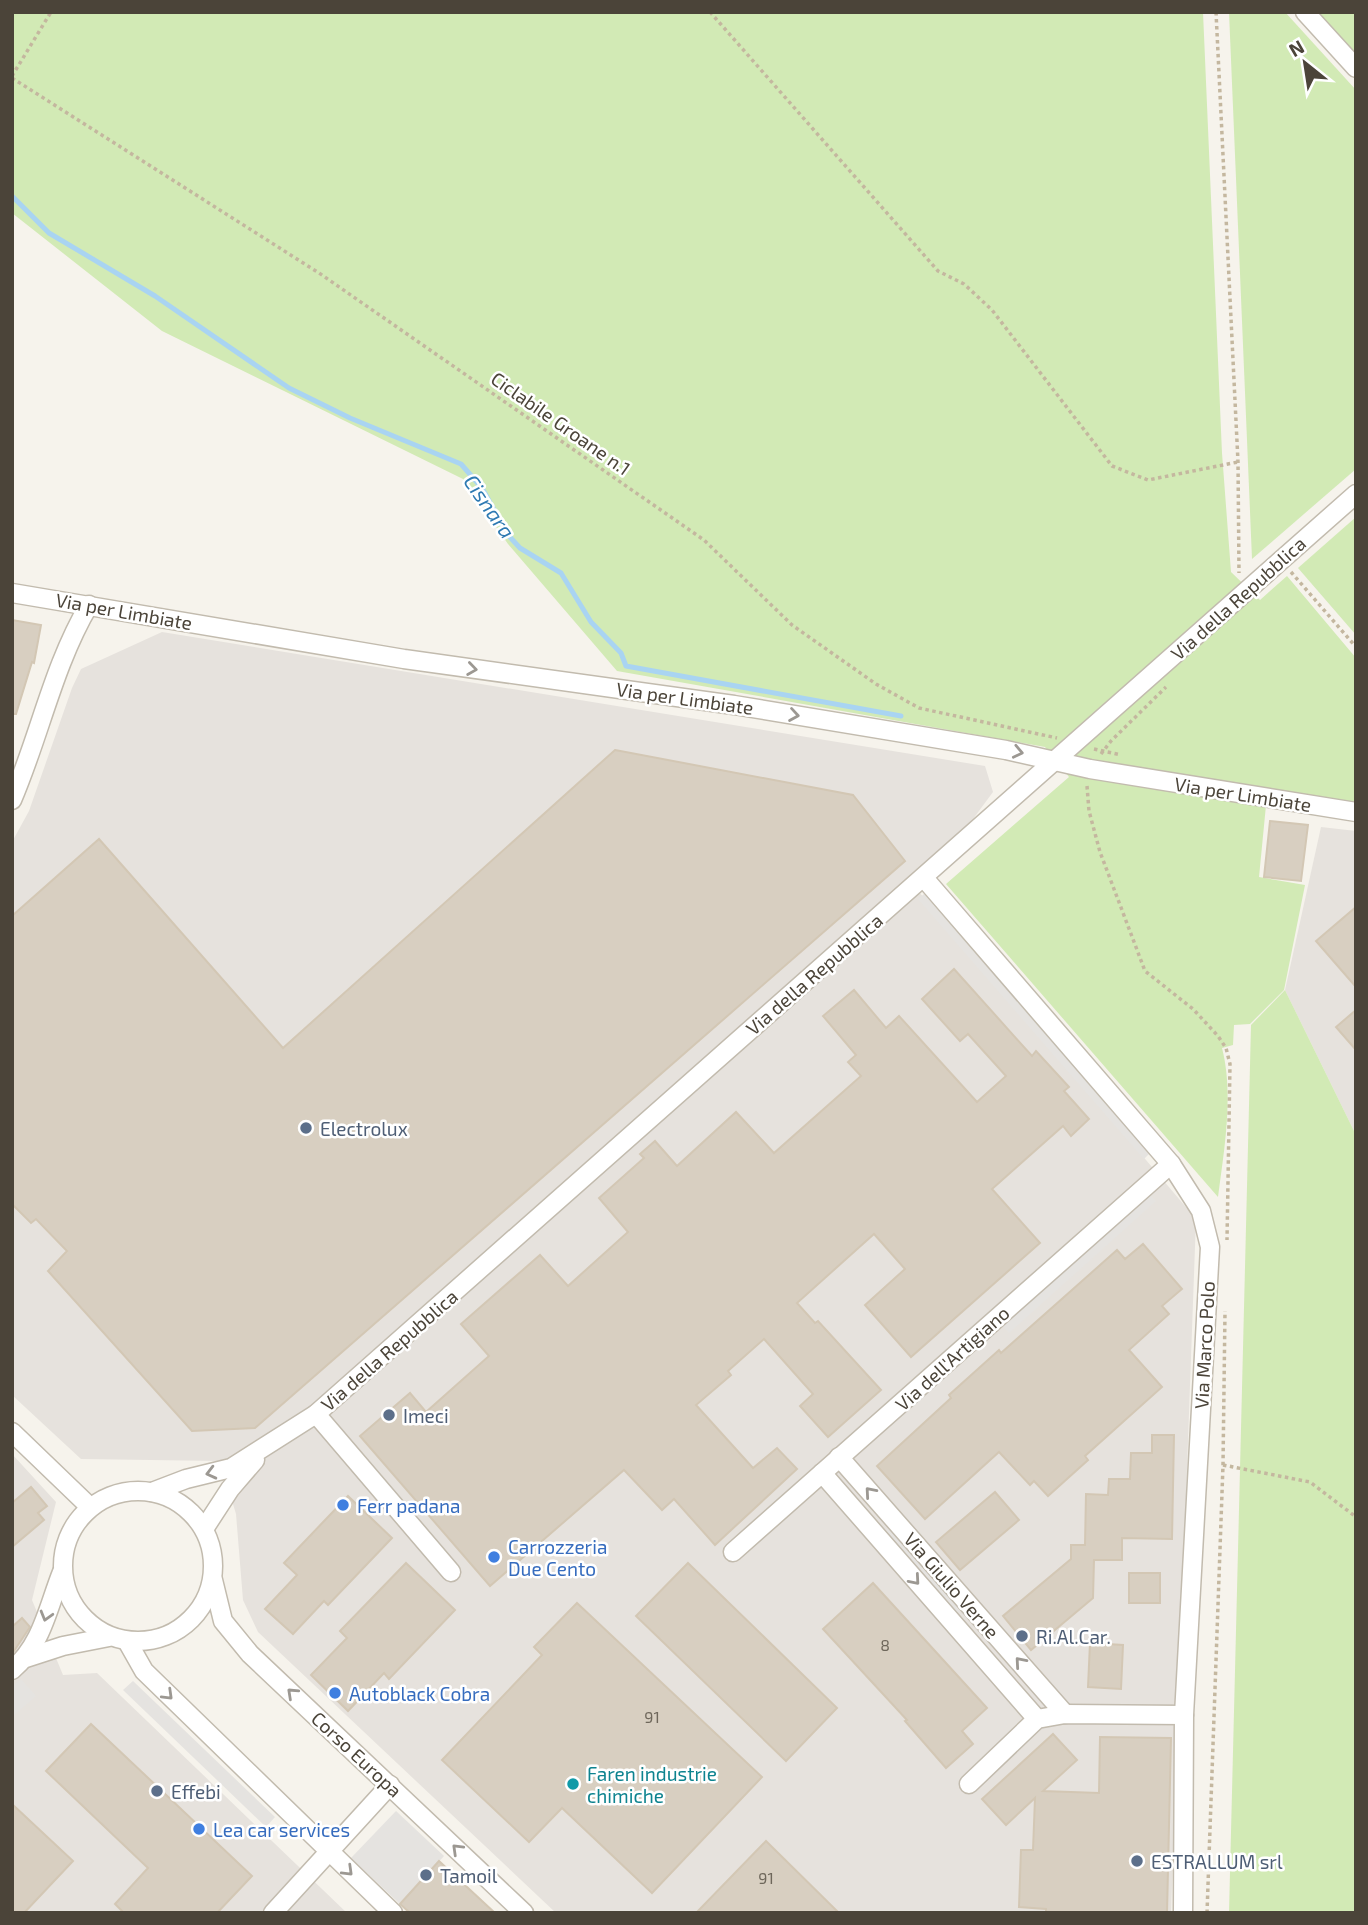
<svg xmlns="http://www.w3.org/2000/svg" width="1368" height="1925" font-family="'Exo 2',sans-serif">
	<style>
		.industrial { fill: #e6e2dd }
		.green { fill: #d2eab5 }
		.parking { fill: #e5e3e0 }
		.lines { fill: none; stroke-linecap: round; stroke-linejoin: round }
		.stream { stroke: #a9d4f2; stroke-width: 5 }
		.building { fill: #d8cfc1; stroke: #d3c7b4; stroke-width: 2 }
		.minor-casing { stroke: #c2bbae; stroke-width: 21 }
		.path { stroke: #c4b79f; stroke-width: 3.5; stroke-dasharray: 3.5 3.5; stroke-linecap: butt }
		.minor { stroke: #fff; stroke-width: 18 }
		.oneway { stroke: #9c9892 }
		.service-dot { fill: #5c6f8a; stroke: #fff; stroke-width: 2.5 }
		.shop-dot { fill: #3f7fe0; stroke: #fff; stroke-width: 2.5 }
		.culture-dot { fill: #0f9aa8; stroke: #fff; stroke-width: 2.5 }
		.labels { text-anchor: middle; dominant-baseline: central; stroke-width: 5; stroke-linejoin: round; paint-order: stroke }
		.number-label { font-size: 16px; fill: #6e675b }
		.street-label { font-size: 19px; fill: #4b4439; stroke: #fff }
		.service-label { font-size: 19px; fill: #4e5e75; stroke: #fff; text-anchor: start }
		.shop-label { font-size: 19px; fill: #366cbe; stroke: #fff; text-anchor: start }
		.culture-label { font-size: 19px; fill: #0d838f; stroke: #fff; text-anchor: start }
		.water-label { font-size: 21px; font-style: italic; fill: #2e7ab2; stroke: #fff }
	</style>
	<rect width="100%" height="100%" fill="#f6f3ec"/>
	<g class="industrial">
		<path d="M162,632l823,134 8,26 -74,100 277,327 -25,694h-615l-298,-281 -15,-32 -7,-86 -16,-53 -139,-2 -69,-64v-553l17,-31 43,-123 9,-19z"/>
		<path d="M1321,827l35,4v304l-71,-145z"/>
		<path d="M12,1454l44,48 -24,98 31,75 34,-2 250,240h-335z"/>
	</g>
	<g class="green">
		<path d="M12,12h1191l19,441 9,119 29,28 27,-24 69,82v149l-89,-12 -8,82 46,8 -21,105 -34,34 -16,1 -1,20 -11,3c12,46 2,103 -4,149l-272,-313 123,-107 -24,-30 -428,-76 -109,-127 -45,-65 -301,-148 -150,-118z"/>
		<path d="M1229,12h56l71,78v379l-104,90z"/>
		<path d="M1317,12h39v44z"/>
		<path d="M1356,517v118l-58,-67z"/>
		<path d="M1285,990l71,145v778h-127l22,-888z"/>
	</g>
	<g class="parking">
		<path d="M924,894l225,260 -5,5 -226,-260z"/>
		<path d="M1149,1194l7,7 -147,132 -6,-7z"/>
		<path d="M889,1528l73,81 -9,8 -73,-80z"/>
		<path d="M21,1679l15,17 -24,21v-30z"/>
		<path d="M133,1681l142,136 -9,10 -143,-137z"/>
		<path d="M396,1811l48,45 -44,48 -49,-46z"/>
	</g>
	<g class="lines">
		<path class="stream" d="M12,196l37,37 106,63 134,92 61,30 111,46 21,24 26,47 12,13 41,25 30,49 30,31 5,13 275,50"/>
	</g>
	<g class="building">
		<path d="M12,620l29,5 -7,38 -2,-1 -16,52h-4z"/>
		<path d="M615,750l238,45 52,66 -650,567 -63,3 -144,-160 19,-20 -31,-32 -5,4 -19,-19v-288l87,-77 184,209z"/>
		<path d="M1270,821l38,4 -7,56 -37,-4z"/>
		<path d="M1356,907v80l-40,-46z"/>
		<path d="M954,969l78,87 4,-5 33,36 -5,4 25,28 -18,17 -8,-10 -71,63 48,54 -129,114 -46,-52 40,-36 -31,-35 -77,69 18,20 3,-2 63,69 -53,47 -28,-31 13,-12 -49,-55 -36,32 3,4 -35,30 57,63 24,-20 20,21 -82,76 -41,-46 -12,11 -38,-40 -134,116 -130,-150 50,-43 16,19 63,-56 -28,-32 79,-69 28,31 60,-54 -29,-34 45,-40 -4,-4 15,-13 22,25 59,-54 38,41 87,-77 -13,-14 8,-7 -33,-39 31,-26 32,38 13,-12 78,86 29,-26 -38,-42 -8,7 -38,-42z"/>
		<path d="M1356,1010v40l-20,-23z"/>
		<path d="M1143,1244l39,45 -20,17 7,8 -40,36 33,37 -77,69 3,4 -40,36 -14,-15 -4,4 -31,-33 -74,67 -48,-53 74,-68 -2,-3 50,-45 2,3 116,-103 8,9z"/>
		<path d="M1152,1435h22l-2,104 -50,-1v22h-28l-1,38 -62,52 -28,-34 68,-57v-14h14l1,-51 22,1 1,-16h21l1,-26h21z"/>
		<path d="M31,1487l16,19 -9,7 6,7 -32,27v-44z"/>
		<path d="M995,1492l24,28 -59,50 -24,-28z"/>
		<path d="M348,1496l44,42 -64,67 -4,-4 -31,33 -28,-25 32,-34 -13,-12z"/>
		<path d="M406,1563l49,47 -66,69 -5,-6 -36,38 -37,-36 36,-37 -7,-7z"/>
		<path d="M688,1563l149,145 -51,53 -150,-145z"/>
		<rect x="1129" y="1573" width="31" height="30"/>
		<path d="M873,1583l114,125 -25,23 11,13 -27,24 -41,-47 2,-1 -84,-91z"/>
		<path d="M577,1603l185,174 -110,116 -90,-85 -33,34 -87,-82 100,-105 -8,-8z"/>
		<path d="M22,1618l8,9 -18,27v-27z"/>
		<path d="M1090,1643l33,2 -2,44 -33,-2z"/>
		<path d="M91,1724l161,152 -35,37h-93l-9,-9 33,-36 -102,-97z"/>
		<path d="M1053,1734l24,26 -34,31 56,2 1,-56 71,1 -4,175h-121v-4l-27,-2 2,-57h12l2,-52 -29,27 -24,-26z"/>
		<path d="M12,1804l61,57 -49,52h-12z"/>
		<path d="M766,1841l73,72h-143z"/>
		<path d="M439,1861l56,52h-85l-10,-9z"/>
	</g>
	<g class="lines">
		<g class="minor-casing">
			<g id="minor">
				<path d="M1305,12l51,56"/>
				<path d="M12,593l392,66 330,46 272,45 84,19 266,43"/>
				<path d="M12,800c28,-65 41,-134 77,-195"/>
				<path d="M924,878l247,286 30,47 9,36 -26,468 -1,198"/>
				<path d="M316,1414l135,158"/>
				<path d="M12,1432l78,75"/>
				<path d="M839,1457l226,257"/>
				<path d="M822,1473l215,246"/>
				<circle cx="138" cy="1566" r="75"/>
				<path d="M152,1492l34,-13 45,-11 85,-54 1040,-920"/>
				<path d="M204,1529l26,-40 25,-29"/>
				<path d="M733,1552l438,-388"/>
				<path d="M213,1580l10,41 27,33 274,259"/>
				<path d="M127,1641l17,30 249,242"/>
				<path d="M26,1658l37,-12 46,-9"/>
				<path d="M12,1670c30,-25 36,-63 50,-98"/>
				<path d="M969,1784l68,-65 28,-5 119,1"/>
				<path d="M273,1913l117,-128"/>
			</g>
		</g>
		<g class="path">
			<path d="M710,12l228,259 26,13 28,26 120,156 36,14 90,-18"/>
			<path d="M1216,12l22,450 1,111"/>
			<path d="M12,76l39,-64"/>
			<path d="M12,78l307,195 385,267 88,85 84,59 43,24 138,30"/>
			<path d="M1291,572l65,75"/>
			<path d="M1094,749l27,6"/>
			<path d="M1101,754l10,-13 55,-54"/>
			<path d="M1087,786l2,25 11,41 45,119 48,38 25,27 8,12 4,16 -3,176"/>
			<path d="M1223,1465l87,17 46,35"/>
			<path d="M1207,1913l16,-448 2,-154"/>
		</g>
		<use href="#minor" class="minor"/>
	</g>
	<defs><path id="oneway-chevron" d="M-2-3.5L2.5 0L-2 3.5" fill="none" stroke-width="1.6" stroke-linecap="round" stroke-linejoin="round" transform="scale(1.75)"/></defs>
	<g class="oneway">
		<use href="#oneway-chevron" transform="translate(472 669) rotate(8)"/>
		<use href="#oneway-chevron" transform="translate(794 715) rotate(9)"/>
		<use href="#oneway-chevron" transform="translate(1018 752) rotate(12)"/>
		<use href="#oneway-chevron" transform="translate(211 1473) rotate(166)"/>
		<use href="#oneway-chevron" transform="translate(870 1492) rotate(-131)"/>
		<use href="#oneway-chevron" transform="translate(915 1580) rotate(49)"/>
		<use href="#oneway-chevron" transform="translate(46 1616) rotate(106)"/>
		<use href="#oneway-chevron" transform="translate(1020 1662) rotate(-131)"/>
		<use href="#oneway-chevron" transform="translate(292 1693) rotate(-137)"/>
		<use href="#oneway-chevron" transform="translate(168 1695) rotate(44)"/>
		<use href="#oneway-chevron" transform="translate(457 1849) rotate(-136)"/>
		<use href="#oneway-chevron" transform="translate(348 1871) rotate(44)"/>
	</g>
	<g class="service-dot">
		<circle cx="306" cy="1128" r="7"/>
		<circle cx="389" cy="1415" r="7"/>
		<circle cx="1022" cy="1636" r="7"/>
		<circle cx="157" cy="1791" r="7"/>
		<circle cx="1137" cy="1861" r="7"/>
		<circle cx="426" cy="1875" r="7"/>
	</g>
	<g class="shop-dot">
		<circle cx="343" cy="1505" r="7"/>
		<circle cx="494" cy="1557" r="7"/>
		<circle cx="335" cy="1693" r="7"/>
		<circle cx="199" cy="1829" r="7"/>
	</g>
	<circle class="culture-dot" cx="573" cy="1784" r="7"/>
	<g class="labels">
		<g class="number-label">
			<text x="885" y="1644">8</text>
			<text x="652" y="1716">91</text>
			<text x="766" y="1877">91</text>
		</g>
		<g class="street-label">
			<text transform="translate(561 423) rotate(35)">Ciclabile Groane n.1</text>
			<text transform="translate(1238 598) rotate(-42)">Via della Repubblica</text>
			<text transform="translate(124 611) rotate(10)">Via per Limbiate</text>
			<text transform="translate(685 698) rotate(8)">Via per Limbiate</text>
			<text transform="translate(1243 794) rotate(9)">Via per Limbiate</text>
			<text transform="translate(814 974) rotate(-41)">Via della Repubblica</text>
			<text transform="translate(1204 1345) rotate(-87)">Via Marco Polo</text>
			<text transform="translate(389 1350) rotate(-41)">Via della Repubblica</text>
			<text transform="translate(952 1358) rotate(-42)">Via dell'Artigiano</text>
			<text transform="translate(952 1585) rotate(49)">Via Giulio Verne</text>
			<text transform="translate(357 1754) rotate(43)">Corso Europa</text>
		</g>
		<g class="service-label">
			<text x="320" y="1128">Electrolux</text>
			<text x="403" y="1415">Imeci</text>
			<text x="1036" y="1636">Ri.Al.Car.</text>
			<text x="171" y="1791">Effebi</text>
			<text x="1151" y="1861">ESTRALLUM srl</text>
			<text x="440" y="1875">Tamoil</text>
		</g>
		<g class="shop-label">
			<text x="357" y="1505">Ferr padana</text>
			<text x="508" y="1546">Carrozzeria<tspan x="508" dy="22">Due Cento</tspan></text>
			<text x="349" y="1693">Autoblack Cobra</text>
			<text x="213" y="1829">Lea car services</text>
		</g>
		<g class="culture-label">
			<text x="587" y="1773">Faren industrie<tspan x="587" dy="22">chimiche</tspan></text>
		</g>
		<g class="water-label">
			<text transform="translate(490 506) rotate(55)">Cisnara</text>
		</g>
	</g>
	<rect width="1368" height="1925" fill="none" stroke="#4b4439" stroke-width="28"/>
	<g transform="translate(1305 63) rotate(330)" stroke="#ffffff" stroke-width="5" paint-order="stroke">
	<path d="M0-5L12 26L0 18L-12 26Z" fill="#4b4439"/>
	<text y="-10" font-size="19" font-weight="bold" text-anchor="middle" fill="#4b4439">N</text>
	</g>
</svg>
